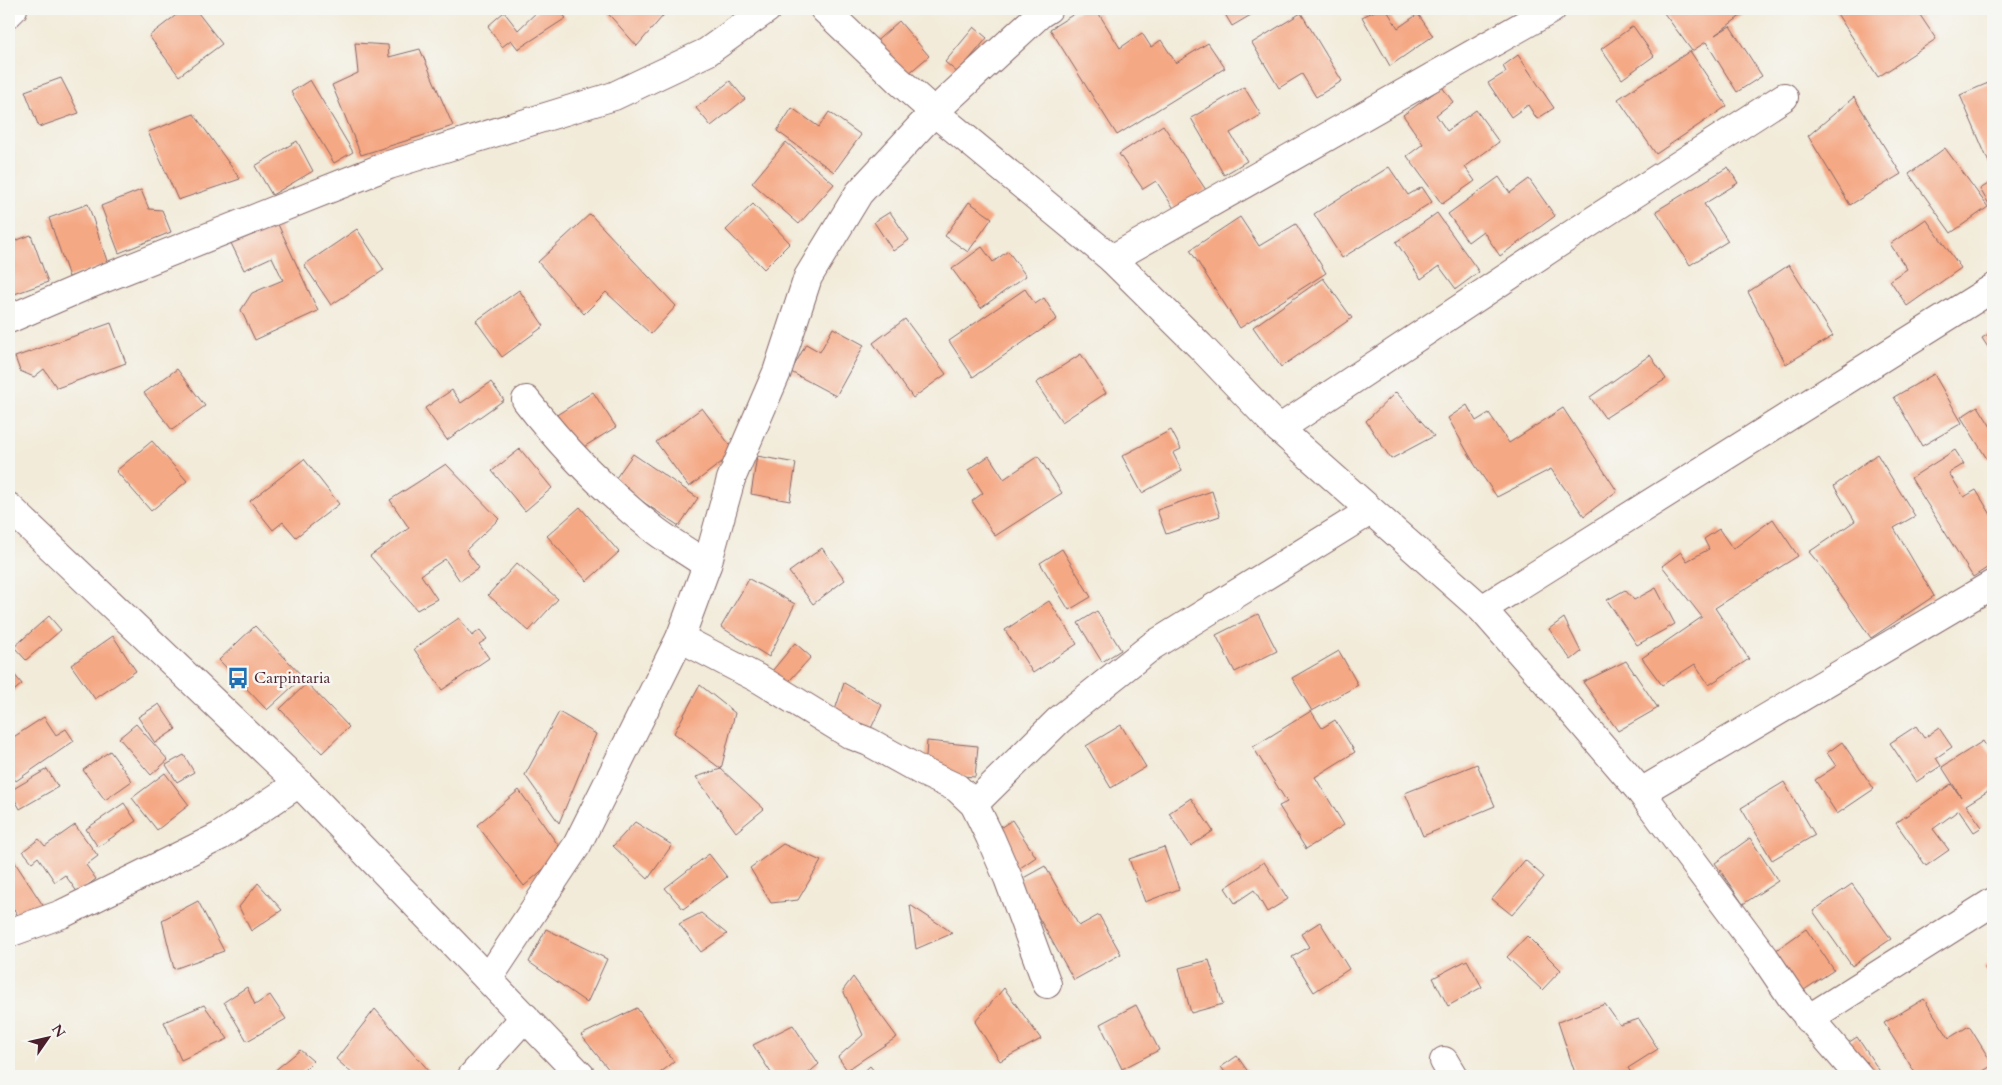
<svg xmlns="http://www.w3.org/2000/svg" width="2002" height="1085" font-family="Cardo,serif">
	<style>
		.building { fill: #f5a884 }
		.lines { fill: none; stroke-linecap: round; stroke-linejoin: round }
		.minor-casing { stroke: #856668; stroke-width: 30 }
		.tertiary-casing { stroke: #856668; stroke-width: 30 }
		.minor { stroke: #fff; stroke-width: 28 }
		.tertiary { stroke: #fff; stroke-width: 28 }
		.labels { text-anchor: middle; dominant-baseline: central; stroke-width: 5; stroke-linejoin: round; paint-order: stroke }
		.poi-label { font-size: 16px; fill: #4a1f2b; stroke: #f6f6f2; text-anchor: start }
	</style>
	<rect width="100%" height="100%" fill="#f6f6f2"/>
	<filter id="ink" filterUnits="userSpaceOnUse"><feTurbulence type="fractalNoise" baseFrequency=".02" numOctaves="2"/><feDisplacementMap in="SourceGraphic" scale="10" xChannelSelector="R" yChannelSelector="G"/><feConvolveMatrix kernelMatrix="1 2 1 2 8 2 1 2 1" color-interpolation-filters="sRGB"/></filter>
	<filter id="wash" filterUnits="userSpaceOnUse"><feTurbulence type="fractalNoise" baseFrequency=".0096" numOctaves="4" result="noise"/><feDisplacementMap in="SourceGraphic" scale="20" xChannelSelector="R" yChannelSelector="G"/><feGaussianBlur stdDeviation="1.12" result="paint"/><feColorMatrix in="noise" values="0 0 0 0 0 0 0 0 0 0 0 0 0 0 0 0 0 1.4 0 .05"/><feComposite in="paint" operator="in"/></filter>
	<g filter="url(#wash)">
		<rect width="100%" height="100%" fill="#f2ebd9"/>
		<g id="blocks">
			<g class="building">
				<path d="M184,9h11l27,35 -43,32 -30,-40z"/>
				<path d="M540,9h18l8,9 -48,31 -7,-9 -9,7 -14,-21 16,-14 14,18z"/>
				<path d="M604,9h65l-32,37z"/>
				<path d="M1082,9h14l24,39 22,-15 9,14 10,-7 15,23 32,-20 17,25 -108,67 -67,-106z"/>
				<path d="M1222,9h39l-29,17z"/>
				<path d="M1379,9h7l12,19 20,-14 15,22 -43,30 -28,-49z"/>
				<path d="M1661,9h89l-35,26 15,-9 32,50 -25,16 -31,-50 -14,9z"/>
				<path d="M1834,9h82l20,30 -58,38z"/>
				<path d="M1301,13l41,68 -26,16 -14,-23 -23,14 -27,-45z"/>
				<path d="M899,21l30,35 -28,24 -29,-35z"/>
				<path d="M1633,26l21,30 -32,23 -21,-30z"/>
				<path d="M974,27l13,11 -29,35 -13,-11z"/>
				<path d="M355,43l33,2 1,12 31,-8 33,77 -92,29 -29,-70 26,-12z"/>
				<path d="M1690,51l37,55 -71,48 -38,-55z"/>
				<path d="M1518,55l36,53 -17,11 -9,-14 -17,12 -23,-34 18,-11 -3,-6z"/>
				<path d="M61,78l18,35 -40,14 -14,-36z"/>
				<path d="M310,80l43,72 -19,11 -43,-71z"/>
				<path d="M730,81l15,18 -34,27 -15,-18z"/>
				<path d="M1993,81v82l-3,2 -30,-70z"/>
				<path d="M1244,87l17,28 -31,18 17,28 -23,14 -33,-57z"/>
				<path d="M1442,87l11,15 -17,13 11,16 29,-21 23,32 -34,25 10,14 -33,23 -35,-48 16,-12 -20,-29z"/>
				<path d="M1854,97l47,77 -51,31 -42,-69z"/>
				<path d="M792,108l27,19 10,-15 32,23 -27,37 -57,-41z"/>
				<path d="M194,114l46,65 -62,21 -30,-68z"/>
				<path d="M1163,125l43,65 -31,20 -19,-29 -13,8 -24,-35z"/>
				<path d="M297,141l16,30 -41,24 -17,-29z"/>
				<path d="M786,142l48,42 -35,40 -47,-41z"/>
				<path d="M1945,148l43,59 -37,26 -42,-59z"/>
				<path d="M1389,167l19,28 14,-8 10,15 -90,56 -28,-44z"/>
				<path d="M1728,167l10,16 -34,21 24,37 -38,24 -34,-54z"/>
				<path d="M1499,177l11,16 19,-14 26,37 -55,40 -17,-25 -15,11 -20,-28z"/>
				<path d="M1993,181v30l-13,-22z"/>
				<path d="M141,190l8,19 13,1 9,22 -52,21 -18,-47z"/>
				<path d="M969,202l23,16 -24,34 -23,-16z"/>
				<path d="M88,204l20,60 -39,13 -20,-59z"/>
				<path d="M753,204l37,39 -26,26 -38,-39z"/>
				<path d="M890,212l19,28 -16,11 -19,-29z"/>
				<path d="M1437,213l42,59 -23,17 -17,-23 -18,13 -25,-37z"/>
				<path d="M590,214l86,92 -25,28 -45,-42 -22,22 -46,-52z"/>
				<path d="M1240,217l19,29 37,-22 30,49 -86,55 -50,-78z"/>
				<path d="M1926,219l35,49 -54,38 -17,-26 17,-11 -17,-25z"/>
				<path d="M276,220l42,91 -63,29 -14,-30 11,-17 31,-13 -11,-23 -28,13 -14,-29z"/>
				<path d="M357,229l27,41 -53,35 -27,-40z"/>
				<path d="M31,235l17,47 -39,14v-53z"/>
				<path d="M982,247l11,15 15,-11 18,25 -45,32 -29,-39z"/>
				<path d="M1789,265l44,71 -47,28 -38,-72z"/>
				<path d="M1323,278l29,40 -71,49 -28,-40z"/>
				<path d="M1025,289l10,15 9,-6 13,21 -84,58 -24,-36z"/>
				<path d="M519,290l25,36 -42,31 -26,-36z"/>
				<path d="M905,319l41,55 -33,24 -40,-55z"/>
				<path d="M111,323l15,40 -69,25 -13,-19 -10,8 -14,-6 -5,-14z"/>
				<path d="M833,328l31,17 -28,51 -45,-24 15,-28 14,8z"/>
				<path d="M1993,331v24l-11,-17z"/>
				<path d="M1081,354l25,39 -44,29 -26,-39z"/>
				<path d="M1650,355l16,24 -61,39 -15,-21z"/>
				<path d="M177,369l28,37 -33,24 -28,-37z"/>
				<path d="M1934,374l28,49 -40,23 -28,-49z"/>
				<path d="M491,382l13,18 -57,40 -22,-32 27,-18 9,13z"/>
				<path d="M593,392l23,35 -42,26 -22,-35z"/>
				<path d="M1396,392l38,44 -43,23 -25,-38z"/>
				<path d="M1467,405l9,16 13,-8 20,30 54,-35 54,83 -33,25 -33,-47 -54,28 -22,-32 -27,-47z"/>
				<path d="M1978,406l13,21 2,-2v30l-6,4 -26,-42z"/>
				<path d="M702,408l33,44 -46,35 -33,-45z"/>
				<path d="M1171,430l10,19 -8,4 9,18 -40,22 -20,-37z"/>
				<path d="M152,441l35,40 -36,30 -35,-40z"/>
				<path d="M520,449l32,39 -27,23 -33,-40z"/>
				<path d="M1955,450l9,14 -15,9 15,24 12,-7 17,28v46l-20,13 -62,-99z"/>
				<path d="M633,454l65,44 -19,28 -66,-44z"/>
				<path d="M1877,454l38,62 -21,12 40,68 -63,42 -47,-68 -15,-18 46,-31 -21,-35z"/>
				<path d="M757,456l39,7 -6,38 -39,-7z"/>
				<path d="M989,456l15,23 34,-23 24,37 -67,43 -23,-35 11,-8 -15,-23z"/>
				<path d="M304,459l35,45 -43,33 -13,-15 -10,8 -23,-29z"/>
				<path d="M446,464l53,55 -33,31 13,18 -19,13 -15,-22 -24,16 16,24 -20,11 -47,-54 39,-28 -19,-28z"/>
				<path d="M1212,491l8,25 -54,18 -9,-24z"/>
				<path d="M580,507l39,45 -32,29 -40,-45z"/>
				<path d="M1773,519l25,37 -83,52 34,51 -40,26 -14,-21 -33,21 -20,-27 60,-41 -40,-51 19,-14 6,9 22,-12 -5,-10 15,-10 14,20z"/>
				<path d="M822,548l23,32 -32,24 -24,-32z"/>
				<path d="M1062,549l29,48 -22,13 -29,-47z"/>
				<path d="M517,563l41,36 -29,32 -41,-36z"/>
				<path d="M749,579l46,25 -26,53 -48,-30z"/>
				<path d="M1656,588l19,36 -38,21 -30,-45 18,-10 9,10z"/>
				<path d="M1049,601l28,43 -44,29 -28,-43z"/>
				<path d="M1097,611l24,39 -19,12 -24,-39z"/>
				<path d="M1258,614l19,37 -42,21 -19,-37z"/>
				<path d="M49,616l12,14 -35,30 -12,-13z"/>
				<path d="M459,618l13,18 8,-6 7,9 -8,5 10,14 -47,32 -28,-41z"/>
				<path d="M1564,618l17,34 -10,8 -22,-31z"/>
				<path d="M255,626l48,51 -36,33 -48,-50z"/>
				<path d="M113,636l23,35 -41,28 -24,-34z"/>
				<path d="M795,643l16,14 -29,32 -14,-13z"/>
				<path d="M1339,651l19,34 -46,26 -20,-33z"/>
				<path d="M1626,661l32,47 -40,23 -35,-49z"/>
				<path d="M9,668l13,16 -13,11z"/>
				<path d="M307,683l42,44 -27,26 -42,-44z"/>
				<path d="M844,683l38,22 -16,34 -34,-20z"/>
				<path d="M700,685l35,28 -14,56 43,40 -28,23 -40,-55 25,-8 -47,-36z"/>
				<path d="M159,704l17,25 -21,14 -17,-26z"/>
				<path d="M1311,711l11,17 13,-8 20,32 -40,25 29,48 -38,24 -27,-43 8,-4 -34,-55z"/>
				<path d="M559,712l37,22 -37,89 -34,-48z"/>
				<path d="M44,717l12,18 10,-6 8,12 -58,40 -7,-10v-31z"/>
				<path d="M136,724l32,36 -17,15 -32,-37z"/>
				<path d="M1121,725l25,42 -35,21 -25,-42z"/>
				<path d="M1916,726l8,12 15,-10 13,19 -16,11 5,8 -25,16 -26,-39z"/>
				<path d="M927,741l51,5 -3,31 -50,-4z"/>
				<path d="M1983,741l10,17v30l-27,17 16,22 -8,5 -15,-22 -26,19 16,21 -23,16 -30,-43 55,-39 10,13 -19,-30z"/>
				<path d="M1842,742l32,47 -37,25 -22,-34 21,-14 -9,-13z"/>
				<path d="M110,751l22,30 -27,19 -22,-30z"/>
				<path d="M184,755l10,17 -17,10 -11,-17z"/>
				<path d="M1477,764l18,42 -72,30 -18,-43z"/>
				<path d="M47,769l11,18 -38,22 -10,-18z"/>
				<path d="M165,773l24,32 -32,25 -25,-32z"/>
				<path d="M1784,782l31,53 -43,25 -31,-52z"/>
				<path d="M519,790l44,62 -39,34 -47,-61z"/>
				<path d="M1191,798l22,33 -22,15 -22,-33z"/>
				<path d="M124,803l12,18 -38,26 -12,-18z"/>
				<path d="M1012,820l24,37 -26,18 -25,-37z"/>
				<path d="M635,822l37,23 -24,34 -35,-33z"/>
				<path d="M75,825l23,31 -12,9 10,14 -18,14 -13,-18 -10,7 -17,-25 -6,5 -9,-11 16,-12 6,7z"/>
				<path d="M1750,838l28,43 -35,23 -28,-41z"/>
				<path d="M783,844l38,17 -23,39 -27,3 -21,-35z"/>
				<path d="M1164,847l15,42 -34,13 -16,-43z"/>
				<path d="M709,854l18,23 -44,32 -18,-21z"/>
				<path d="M1525,860l19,17 -32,38 -20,-16z"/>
				<path d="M14,861l30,46 -22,15 -11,-17 -2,1v-42z"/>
				<path d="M1264,862l24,37 -21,13 -13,-22 -19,13 -10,-15z"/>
				<path d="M1045,866l34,60 20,-11 22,39 -47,26 -56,-99z"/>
				<path d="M258,883l24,27 -31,21 -12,-24z"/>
				<path d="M1852,884l39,55 -39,27 -39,-55z"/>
				<path d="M198,901l26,50 -50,18 -12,-49z"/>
				<path d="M910,905l43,28 -37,16z"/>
				<path d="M701,913l26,21 -26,18 -22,-28z"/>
				<path d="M1320,922l29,47 -35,23 -22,-35 17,-10 -8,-13z"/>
				<path d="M546,929l61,30 -20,44 -58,-41z"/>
				<path d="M1806,929l28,41 -42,28 -27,-40z"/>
				<path d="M1527,936l34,34 -19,20 -35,-33z"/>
				<path d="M1209,960l14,44 -32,9 -12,-45z"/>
				<path d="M1467,960l15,27 -34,19 -15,-28z"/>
				<path d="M1993,962v21l-8,-15z"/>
				<path d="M853,977l44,60 -50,33 -9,-13 25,-22 -20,-45z"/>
				<path d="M247,987l8,18 15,-10 16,24 -39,22 -23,-39z"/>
				<path d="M1004,988l37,51 -41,22 -25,-39z"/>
				<path d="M1924,999l25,39 20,-12 24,39 -18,11h-58l-33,-53z"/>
				<path d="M1605,1004l15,21 19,-6 19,30 -30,19 5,8h-57l-18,-54z"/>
				<path d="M204,1005l24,34 -47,21 -17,-38z"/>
				<path d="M1136,1005l23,45 -37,19 -22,-45z"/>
				<path d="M637,1008l37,54 -18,14h-42l-33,-41z"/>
				<path d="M375,1009l55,63 -4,4h-71l-19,-17z"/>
				<path d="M793,1025l26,39 -14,12h-32l-20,-31z"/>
				<path d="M1857,1037l26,39h-29l-17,-26z"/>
				<path d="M300,1050l13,11 -15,15h-30z"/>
				<path d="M1237,1056l14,20h-23l-7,-9z"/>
				<path d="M870,1066l8,10h-19z"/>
			</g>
		</g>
	</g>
	<g filter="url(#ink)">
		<use href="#blocks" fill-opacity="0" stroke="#856668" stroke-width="1"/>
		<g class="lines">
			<g class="minor-casing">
				<g id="minor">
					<path d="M824,9l74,71 36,32 178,147 88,87 79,83 203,180 89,101 70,82 124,166 27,40 67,78"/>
					<path d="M9,13l4,-4"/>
					<path d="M1112,259l440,-250"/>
					<path d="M9,319l81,-35 299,-119 225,-69 93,-44 60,-43"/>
					<path d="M526,400c38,49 81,93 130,131 16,12 34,22 51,34"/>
					<path d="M1279,429l278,-185 227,-147"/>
					<path d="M1482,609l511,-321"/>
					<path d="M680,638l81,42 90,55 18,7 54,30 34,16 17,16 16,33 18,41 39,106"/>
					<path d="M1641,792l352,-208"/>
					<path d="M974,804l85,-84 93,-74 218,-135"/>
					<path d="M9,933l53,-19 158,-78 79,-53"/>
					<path d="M488,979l89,-134 103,-207 27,-73 24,-86 46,-107 31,-95 51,-84 75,-81 106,-98 8,-5"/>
					<path d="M1808,1019l185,-117"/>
					<path d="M1444,1061l9,15"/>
					<path d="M472,1076l53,-59"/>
				</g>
			</g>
			<g class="tertiary-casing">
				<path id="tertiary" d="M9,507l290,276 282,293"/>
			</g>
			<use href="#minor" class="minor"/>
			<use href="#tertiary" class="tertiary"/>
		</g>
	</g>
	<defs>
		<g id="bus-bare" transform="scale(1.725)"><path d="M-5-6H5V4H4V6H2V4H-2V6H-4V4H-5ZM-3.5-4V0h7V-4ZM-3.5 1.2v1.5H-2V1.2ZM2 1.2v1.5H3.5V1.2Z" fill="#1f6fb2" stroke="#f6f6f2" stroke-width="2.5" paint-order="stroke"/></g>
	</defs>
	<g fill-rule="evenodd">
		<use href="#bus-bare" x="238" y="678"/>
	</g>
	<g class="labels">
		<g class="poi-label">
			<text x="254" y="678">Carpintaria</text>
		</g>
	</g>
	<rect width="2002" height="1085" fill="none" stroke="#f6f6f2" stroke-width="30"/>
	<g transform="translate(48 1038) rotate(56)" stroke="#f6f6f2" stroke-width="4" paint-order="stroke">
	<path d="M0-4L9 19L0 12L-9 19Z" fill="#4a1f2b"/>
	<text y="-8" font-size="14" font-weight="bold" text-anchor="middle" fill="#4a1f2b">N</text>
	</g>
</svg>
